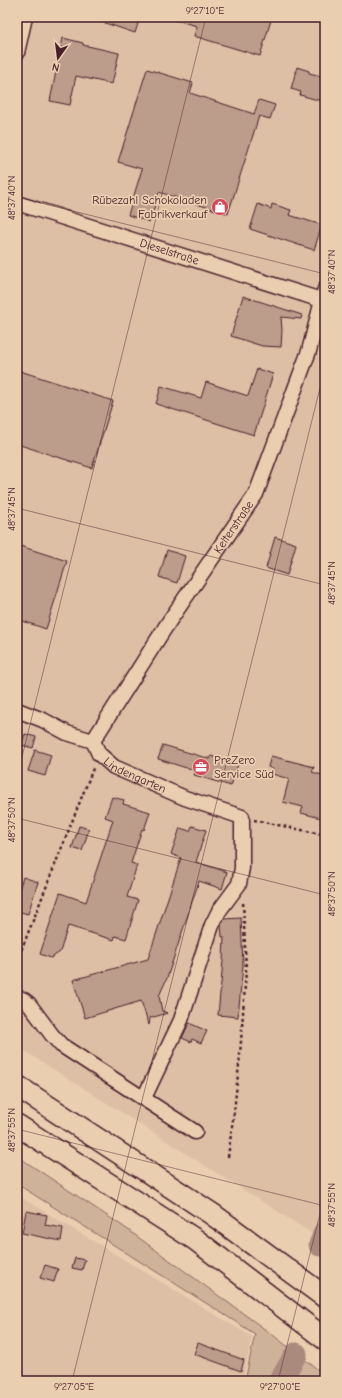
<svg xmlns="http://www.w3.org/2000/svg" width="342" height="1398" font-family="'Comic Neue',sans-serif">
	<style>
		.built { fill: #dcbfa5 }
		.green { fill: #cfb29a; stroke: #8c6862 }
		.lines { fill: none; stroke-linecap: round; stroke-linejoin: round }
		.river { stroke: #aa8a7b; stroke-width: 23 }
		.building { fill: #bc9d8b; stroke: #4a1f2b }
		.minor-casing { stroke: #4a1f2b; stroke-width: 17 }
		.highway-casing { stroke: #4a1f2b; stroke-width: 24 }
		.path { stroke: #4a1f2b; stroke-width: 2.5; stroke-dasharray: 3 3; stroke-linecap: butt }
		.minor { stroke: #e9ceb0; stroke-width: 14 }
		.highway { stroke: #e9ceb0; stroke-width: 21 }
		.ticks { fill: none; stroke: #4a1f2b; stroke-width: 1; stroke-opacity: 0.45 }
		.labels { text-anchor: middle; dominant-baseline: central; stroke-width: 3.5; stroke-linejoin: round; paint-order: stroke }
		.poi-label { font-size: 12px; fill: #4a1f2b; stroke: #e9ceb0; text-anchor: end }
		.street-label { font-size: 12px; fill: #4a1f2b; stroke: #e9ceb0 }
		.neatline { fill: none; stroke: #4a1f2b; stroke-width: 1.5 }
		.ticks-label { font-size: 10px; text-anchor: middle; fill: #4a1f2b }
	</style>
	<rect width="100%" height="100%" fill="#e9ceb0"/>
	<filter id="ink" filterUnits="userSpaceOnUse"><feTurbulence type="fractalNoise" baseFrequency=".025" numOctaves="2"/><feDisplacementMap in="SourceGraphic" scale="8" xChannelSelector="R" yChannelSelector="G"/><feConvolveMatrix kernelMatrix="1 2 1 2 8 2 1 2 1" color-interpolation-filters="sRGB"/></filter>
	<g filter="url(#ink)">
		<g class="built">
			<path d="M17,17h308v1190l-12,27 -296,-188z"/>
			<path d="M17,1195l235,142 -10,44h-225z"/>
		</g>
		<g class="green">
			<path d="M17,1156l107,71 146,106 55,42v6h-80l10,-47 -238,-150z"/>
			<path d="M325,1207v36l-12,-9z"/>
		</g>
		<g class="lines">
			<g class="river">
				<path d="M320,1245l5,-13"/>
				<path d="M280,1381l16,-27"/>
			</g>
		</g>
		<g class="building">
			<path d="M93,17h47l-5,16 -42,-14z"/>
			<path d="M176,17h96l-12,39 -66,-20 3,-10 -22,-6z"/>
			<path d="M63,38l20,5v2l36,8 -7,31 -36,-8 -6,29 -20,-4z"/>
			<path d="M297,67l12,4v2l16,4v25l-25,-7 1,-3 -10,-3z"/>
			<path d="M147,69l46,14 -3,10 64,21 5,-14 16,5 -5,14 -11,-3 -31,98 -69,-22 -9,30 -22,-7 14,-46 -24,-7z"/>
			<path d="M258,204l13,5 1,-5 19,6 -2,5 33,10 -8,25 -64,-21z"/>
			<path d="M243,296l59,19 -1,4 -20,-2 1,13 -1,17 -19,-1 -31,-10z"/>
			<path d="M257,369l16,5 -19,61 -98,-31 5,-18 40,12 5,-16 42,14z"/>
			<path d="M17,370l96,31 -21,67 -75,-24z"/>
			<path d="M275,537l21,7 -9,31 -21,-7z"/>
			<path d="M17,545l50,16 -21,68 -29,-10z"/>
			<path d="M167,550l18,6 -8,27 -18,-6z"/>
			<path d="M25,734l11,3 -3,11 -12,-3z"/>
			<path d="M163,745l47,14 1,-3 27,8 -7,22 -37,-11 2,-4 -38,-12z"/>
			<path d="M35,750l16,5 -6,21 -17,-5z"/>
			<path d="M271,756l43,11 -2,5 13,4v43l-24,-6 2,-6 -20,-5 6,-23 -17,-5 1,-5 -5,-2z"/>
			<path d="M112,797l12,3 -1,4 27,8 -6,18 -2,-1 -11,34 6,2 -10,32 11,3 -12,39 -11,-3 -1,4 -46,-14 -8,26 -9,6 -11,-4 20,-61 26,9 27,-82 -8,-3z"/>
			<path d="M79,826l10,3 -7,22 -10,-3z"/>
			<path d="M192,826l14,4 -10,32 31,10 -5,17 -23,-8 -32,97 -8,18 3,15 6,2 -18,5 -1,7 -8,-24 -56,17 -12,-38 75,-21 33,-101 -10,-4 9,-26 10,3z"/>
			<path d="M23,877l15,5 -10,32 -11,-3v-15z"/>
			<path d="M241,918l2,47 -5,52 -20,-2 5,-54 1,-24h-2l-1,-12 3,-6z"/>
			<path d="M189,1023l18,8 -6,12 -9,-4 -1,3 -9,-4z"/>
			<path d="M26,1211l21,4 -2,10 18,3 -2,13 -39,-8z"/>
			<path d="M75,1258l10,2 -3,10 -10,-2z"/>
			<path d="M45,1265l13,4 -4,13 -14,-4z"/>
			<path d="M198,1343l46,17 -3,11 -47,-17z"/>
		</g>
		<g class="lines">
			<g class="minor-casing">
				<g id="minor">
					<path d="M17,53l8,-36"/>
					<path id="s1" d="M17,203l304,97"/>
					<path id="s2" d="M17,710l26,10 24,13 26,8 6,13 15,13 71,31 57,19v51l-3,16 -20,27 -7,14 -31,95 -37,78"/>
					<path id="s3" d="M93,741l75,-118 88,-129 53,-143 16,-62"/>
					<path d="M17,997l7,3 5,4 23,31 9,10 134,87"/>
				</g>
			</g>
			<g class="highway-casing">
				<g id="highway">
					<path d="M17,1086l195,128 113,83"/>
					<path d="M17,1125l179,115 129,99"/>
				</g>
			</g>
			<g class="path">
				<path d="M254,820l67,14 4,2"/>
				<path d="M17,961l77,-195"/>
				<path d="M228,1157l6,-45 6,-57 6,-84 -3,-70"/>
			</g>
			<use href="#minor" class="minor"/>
			<use href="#highway" class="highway"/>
		</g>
	</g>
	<path class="ticks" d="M17,197l308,77M17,508l308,77M17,777l189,-760M17,818l308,77M17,1129l308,77M72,1381l253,-1013M278,1381l47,-187"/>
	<defs>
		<g id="shop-disc" transform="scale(0.9)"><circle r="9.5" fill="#d1495b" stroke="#e9ceb0"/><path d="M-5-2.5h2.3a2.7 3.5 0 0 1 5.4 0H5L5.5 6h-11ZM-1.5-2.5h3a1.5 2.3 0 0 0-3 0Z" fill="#fff"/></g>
		<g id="office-disc" transform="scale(0.9)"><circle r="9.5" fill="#d1495b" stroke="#e9ceb0"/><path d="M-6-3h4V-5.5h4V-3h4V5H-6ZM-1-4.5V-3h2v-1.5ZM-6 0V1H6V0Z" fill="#fff"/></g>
	</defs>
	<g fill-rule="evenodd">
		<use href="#shop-disc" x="220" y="207"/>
		<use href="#office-disc" x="201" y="767"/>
	</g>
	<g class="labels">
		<g class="poi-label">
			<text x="207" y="200">Rübezahl Schokoladen<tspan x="207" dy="14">Fabrikverkauf</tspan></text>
			<text x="214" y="760" text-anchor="start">PreZero<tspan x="214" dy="14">Service Süd</tspan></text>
		</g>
		<g class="street-label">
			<text stroke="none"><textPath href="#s1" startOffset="160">Dieselstraße</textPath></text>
			<text stroke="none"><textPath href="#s3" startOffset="256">Kelterstraße</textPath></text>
			<text stroke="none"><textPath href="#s2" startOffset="139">Lindengarten</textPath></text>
		</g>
	</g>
	<rect width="342" height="1398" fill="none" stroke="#e9ceb0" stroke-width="44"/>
	<g transform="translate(58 58) rotate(194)" stroke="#e9ceb0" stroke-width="3" paint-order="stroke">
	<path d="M0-3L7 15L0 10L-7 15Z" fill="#4a1f2b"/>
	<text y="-6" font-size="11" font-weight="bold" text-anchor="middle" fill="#4a1f2b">N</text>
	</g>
	<rect x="22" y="22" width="298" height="1354" class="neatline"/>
	<g class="ticks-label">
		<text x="205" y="14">9°27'10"E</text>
		<text transform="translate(11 198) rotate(-90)" y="4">48°37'40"N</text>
		<text transform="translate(331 272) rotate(-90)" y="4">48°37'40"N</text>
		<text transform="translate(11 509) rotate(-90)" y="4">48°37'45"N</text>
		<text transform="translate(331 583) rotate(-90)" y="4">48°37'45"N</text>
		<text transform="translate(11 820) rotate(-90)" y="4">48°37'50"N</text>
		<text transform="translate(331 894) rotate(-90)" y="4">48°37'50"N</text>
		<text transform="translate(11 1130) rotate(-90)" y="4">48°37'55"N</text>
		<text transform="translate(331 1205) rotate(-90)" y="4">48°37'55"N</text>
		<text x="74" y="1390">9°27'05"E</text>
		<text x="280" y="1390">9°27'00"E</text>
	</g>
</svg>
